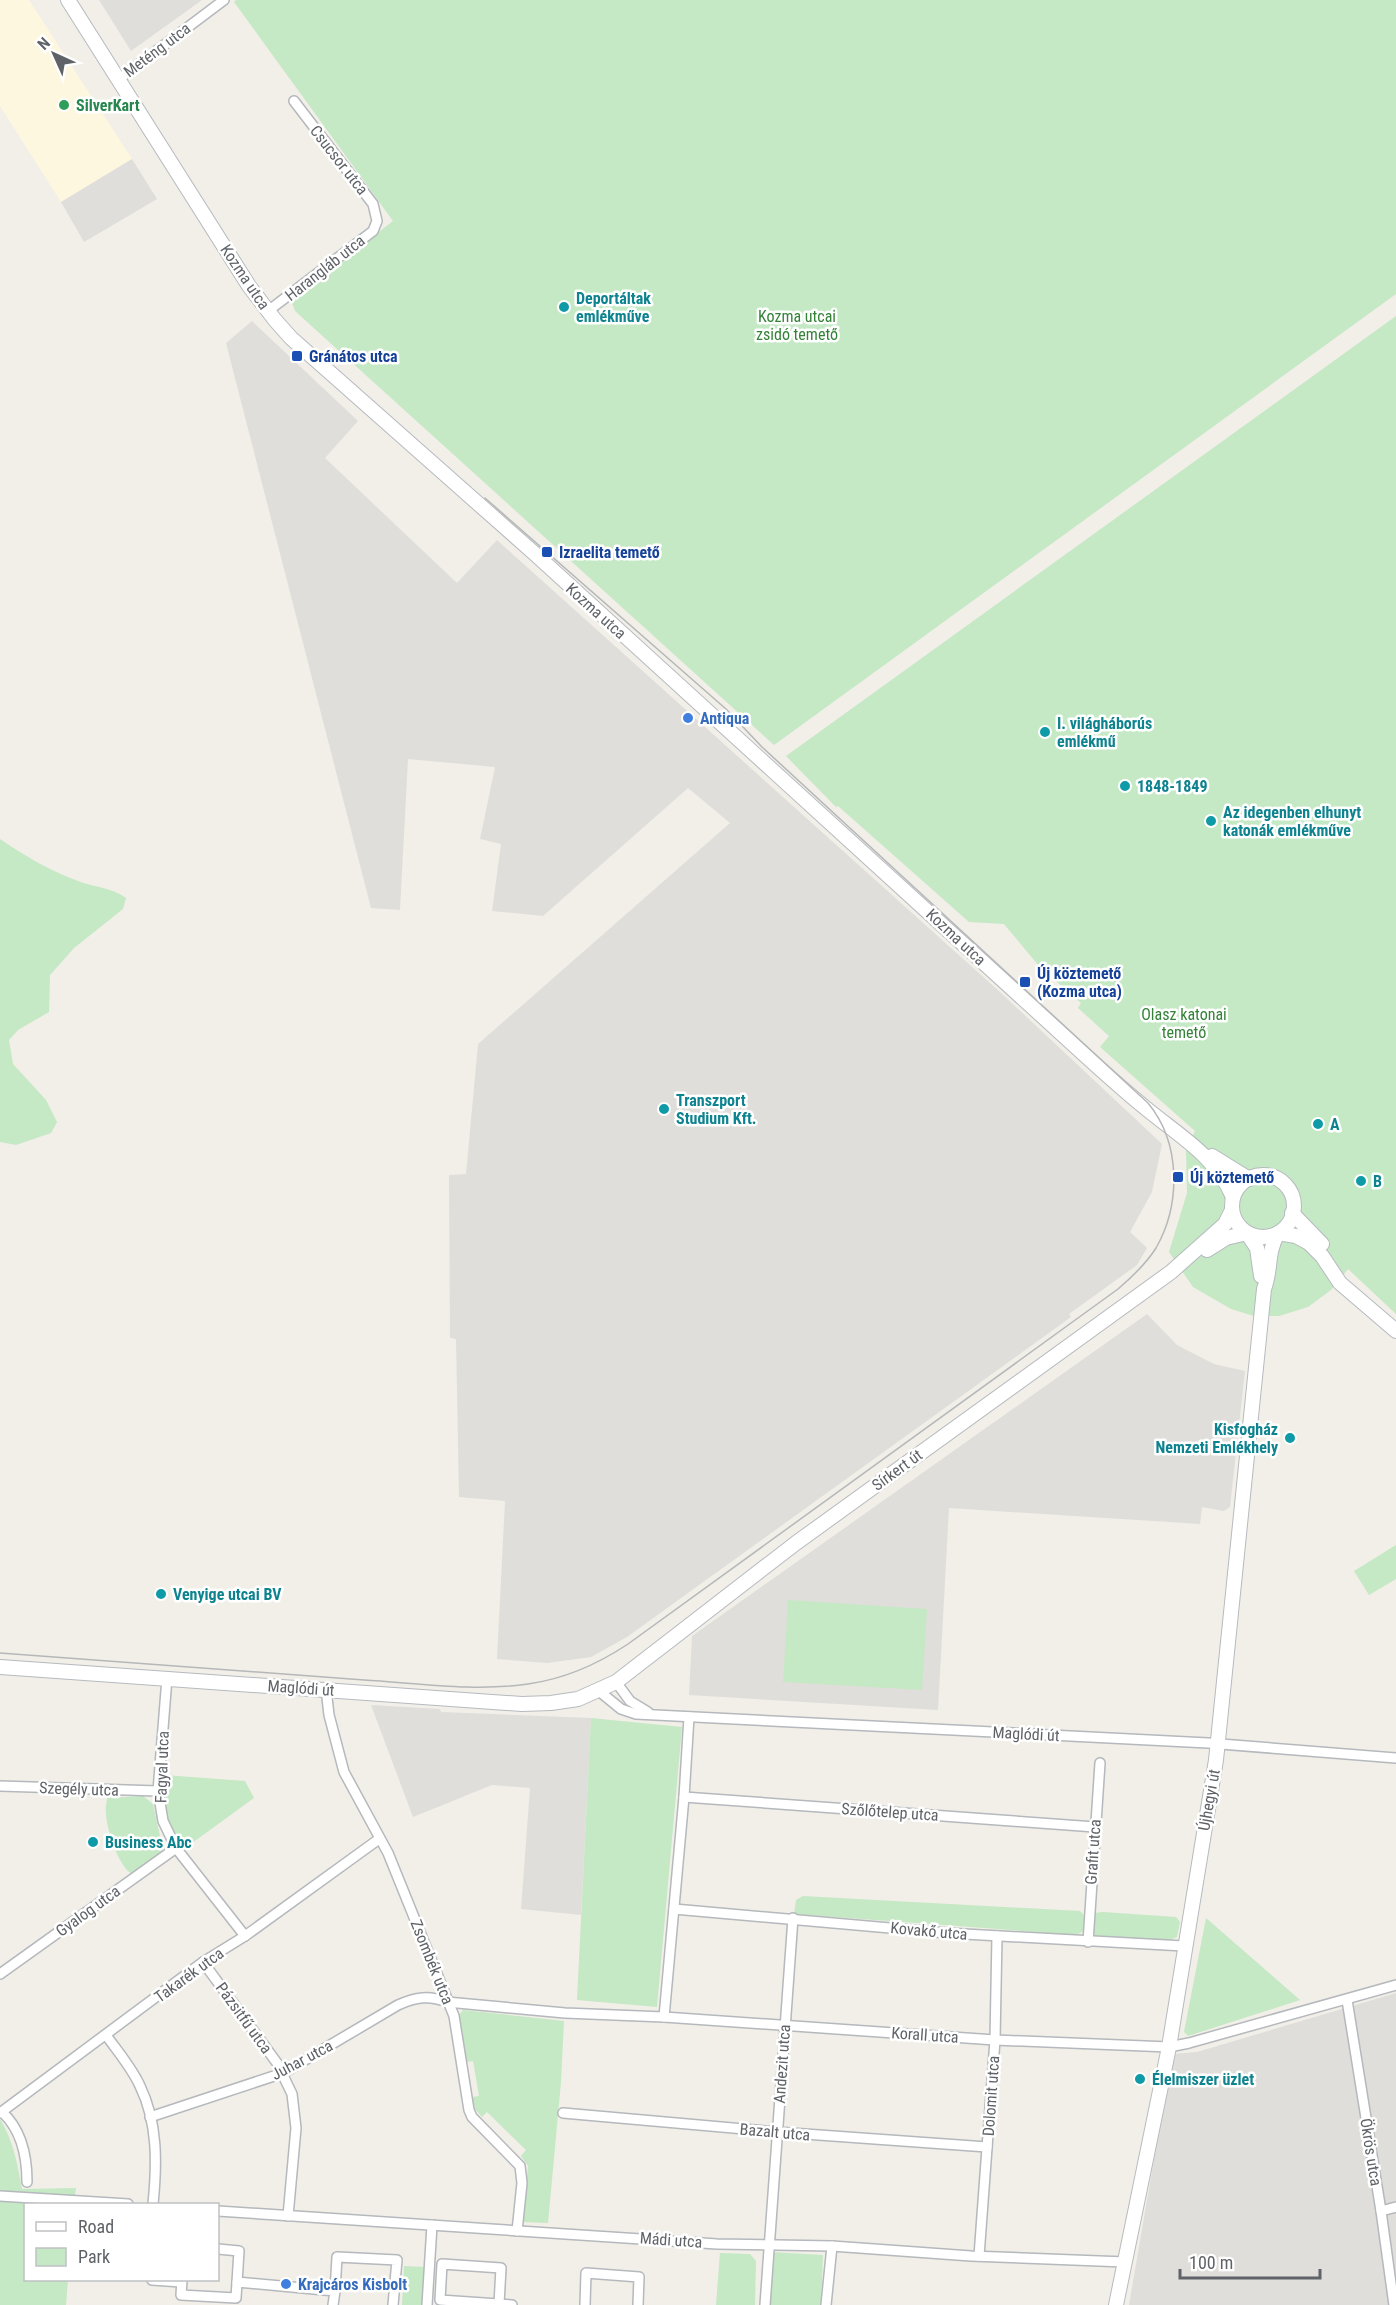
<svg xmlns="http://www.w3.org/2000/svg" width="1396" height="2305" font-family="'Roboto Condensed',sans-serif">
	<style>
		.commercial { fill: #fef7e0 }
		.industrial { fill: #e0deda }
		.green { fill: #c5e8c5 }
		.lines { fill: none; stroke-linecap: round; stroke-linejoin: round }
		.street-casing { stroke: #b5b8bc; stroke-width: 12 }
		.secondary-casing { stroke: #b6babf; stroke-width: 16 }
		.street { stroke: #fff; stroke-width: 9 }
		.secondary { stroke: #fff; stroke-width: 14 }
		.tram { stroke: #b6b7b8; stroke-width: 1.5 }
		.leisure-dot { fill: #2e9e5b; stroke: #fff; stroke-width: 2 }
		.culture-dot { fill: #0f9aa8; stroke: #fff; stroke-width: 2 }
		.transit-dot { fill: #1a4fb4; stroke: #fff; stroke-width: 2 }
		.shop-dot { fill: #3f7fe0; stroke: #fff; stroke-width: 2 }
		.labels { text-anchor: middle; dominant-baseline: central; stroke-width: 5; stroke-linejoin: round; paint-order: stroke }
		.street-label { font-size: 16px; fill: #5f6368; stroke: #fff }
		.leisure-label { font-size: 16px; font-weight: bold; fill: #27864d; stroke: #fff; text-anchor: start }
		.culture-label { font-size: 16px; font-weight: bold; fill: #0d838f; stroke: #fff; text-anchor: start }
		.park-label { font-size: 16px; fill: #348238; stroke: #fff }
		.transit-label { font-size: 16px; font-weight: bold; fill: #164399; stroke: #fff; text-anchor: start }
		.shop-label { font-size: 16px; font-weight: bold; fill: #366cbe; stroke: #fff; text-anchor: start }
	</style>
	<rect width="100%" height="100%" fill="#f1efe8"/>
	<path class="commercial" d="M0,0h29l103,159 -71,43 -61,-96z"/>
	<g class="industrial">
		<path d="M99,0h103l-71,51z"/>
		<path d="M132,159l25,40 -73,43 -23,-40z"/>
		<path d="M252,321l106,100 -33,37 132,125 40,-43 503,452 162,152 -10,48 -22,40 17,16 -10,17 -68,49 2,3 -444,320 -36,20 -44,6 -50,-4 8,-158 -46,-4 -3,-158 -6,-1 -1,-163 17,-1 12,-130 252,-221 -42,-35 -145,128 -51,-5 9,-67 -21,-5 15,-72 -87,-8 -8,151 -29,-2 -145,-565z"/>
		<path d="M1147,1314l30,31 37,19 31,7 -15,136 -6,4 -22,-4 -2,17 -251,-16 -11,202 -249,-15 3,-59z"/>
		<path d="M371,1705l69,4 1,3 150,6 -10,197 -60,-6 9,-121 -38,-3 -79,32z"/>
		<path d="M1396,1993v312h-267l43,-251 25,-2z"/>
	</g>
	<g class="green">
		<path d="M236,0h1160v294l-622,451 -479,-434 -4,-11 102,-79 -159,-219z"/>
		<path d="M1396,316v998l-48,-45 -17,21 -23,17 -29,9h-25l-23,-7 -38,-22 -24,-35 18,-59 -1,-43 9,-19 -95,-84 9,-11 -31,-28 3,-5 -24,-21 -8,-4 -45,-54 -35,-2 -131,-116 -2,1 -50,-51z"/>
		<path d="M0,839c25,17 50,32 78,42 17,7 34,6 48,17l-3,11 -49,39 -24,27 -1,37 -31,18 -9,10 4,24 33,36 11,22 -6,11 -35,12 -16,-3z"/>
		<path d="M1396,1545v34l-27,16 -15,-24z"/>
		<path d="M788,1600l139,9 -5,81 -139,-8z"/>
		<path d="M591,1718l91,9 -25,280 -80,-7z"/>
		<path d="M164,1775l81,6 9,17 -73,53c-17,-29 -20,-42 -17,-76z"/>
		<path d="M143,1796l10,8 7,32 8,14 -36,24c-14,-8 -26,-46 -26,-62 -1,-4 1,-10 1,-14z"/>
		<path d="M803,1896l277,15 4,4 -1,16 -6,4 -283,-21 2,-14z"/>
		<path d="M1103,1912l73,5 4,5 -3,15 -10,4 -68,-3 -4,-2 -2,-5 1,-18z"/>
		<path d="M1206,1918l94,82 -112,36 -4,-4z"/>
		<path d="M463,2010l101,11 -3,61 -13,141 -25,-1 5,-56 -7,-10 5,-6 -39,-38 -5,5 -7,-8 -3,-12 7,-1 -6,-35 -7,1 -7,-47z"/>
		<path d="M0,2119c14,23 17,44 22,70l54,-1 -2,16h-48v76h42l-2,25h-66z"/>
		<path d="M771,2252l52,3 -2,50h-54z"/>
		<path d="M720,2253l30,1 6,7 -1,44h-39z"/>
		<path d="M404,2266l22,1 -2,38h-22z"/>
	</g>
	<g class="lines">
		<g class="street-casing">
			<g id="street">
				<path d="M119,79l105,-79"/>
				<path d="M268,311l105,-80 4,-10 -4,-17 -79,-103"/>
				<path d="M167,1678l-9,113 5,30 13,27 69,88"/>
				<path d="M616,1682l14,19 18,11"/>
				<path d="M326,1689l3,26 15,57 44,81 66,163 15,94 3,7 48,49 2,17 -5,48"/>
				<path d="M599,1691l22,18 15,5 572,29 188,15"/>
				<path d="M0,1786l158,5"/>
				<path d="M684,1797l411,30"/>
				<path d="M674,1909l273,24 237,13"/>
				<path d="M1088,1942l12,-179"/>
				<path d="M203,1962l74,101 15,31 4,34 -8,88"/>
				<path d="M0,1974l176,-126"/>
				<path d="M1347,2000l34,211 13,94"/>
				<path d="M664,2017l20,-220 5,-80"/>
				<path d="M106,2035c12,17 26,33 34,51 18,37 17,78 13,118"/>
				<path d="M2,2112c20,18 25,44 25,70"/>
				<path d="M0,2113l203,-151 42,-26 134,-97"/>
				<path d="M563,2113l214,19 210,15"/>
				<path d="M150,2117l133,-44 115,-68c18,-8 31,-10 49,-3l118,11 99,4 331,23 174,7 20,-4 207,-58"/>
				<path d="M0,2196l128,8"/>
				<path d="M218,2211l499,33 115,2 139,10 154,6"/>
				<path d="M1381,2211l15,-4"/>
				<path d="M979,2256l16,-216 2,-104"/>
				<path d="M152,2280l29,2"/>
				<path d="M182,2280l-1,15 55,3 3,-47 -21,-2"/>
				<path d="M237,2282l98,9 2,-34 60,3 -4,45"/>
				<path d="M499,2304l2,-36 -59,-4 -2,36 72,5"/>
				<path d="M333,2305l2,-14"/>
				<path d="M427,2305l5,-80"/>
				<path d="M585,2305l1,-32 53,4 -1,28"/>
				<path d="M765,2305l28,-387"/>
				<path d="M826,2305l6,-59"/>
			</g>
		</g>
		<g class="secondary-casing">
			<g id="secondary">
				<path d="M68,0l181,286 26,34 16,18 243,215 541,493c24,22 48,44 73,64 33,27 68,47 85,87"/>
				<path d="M1212,1156l37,23"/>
				<circle cx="1263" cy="1206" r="31"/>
				<path d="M1292,1213l30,31"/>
				<path d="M1247,1233l10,15 4,28"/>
				<path d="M1278,1233l18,3 13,7 13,13 18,27 56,48"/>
				<path d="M1207,1250l19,-12 21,-5"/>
				<path d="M0,1667l522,37 29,-1 27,-4 38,-17 180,-139 375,-271 54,-48 7,-14"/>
				<path d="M1116,2305l53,-258 47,-287 48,-471c8,-21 2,-34 14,-56"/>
			</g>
		</g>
		<use href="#street" class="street"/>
		<use href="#secondary" class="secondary"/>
		<path class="tram" d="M0,1653c121,9 242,19 364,27 52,3 112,12 164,4 36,-5 70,-20 100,-40l490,-355c14,-12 28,-25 38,-41 25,-44 25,-105 -8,-145l-386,-356 -36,-38 -241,-211"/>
	</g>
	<circle class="leisure-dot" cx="64" cy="105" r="6"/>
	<g class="culture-dot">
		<circle cx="564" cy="307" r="6"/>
		<circle cx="1045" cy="732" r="6"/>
		<circle cx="1125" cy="786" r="6"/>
		<circle cx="1211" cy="821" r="6"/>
		<circle cx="664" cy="1109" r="6"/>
		<circle cx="1318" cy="1124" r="6"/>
		<circle cx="1361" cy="1181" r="6"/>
		<circle cx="1290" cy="1438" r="6"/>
		<circle cx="161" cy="1594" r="6"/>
		<circle cx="93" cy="1842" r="6"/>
		<circle cx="1140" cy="2079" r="6"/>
	</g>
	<g class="transit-dot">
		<rect x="291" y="350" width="12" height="12" rx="3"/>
		<rect x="541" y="546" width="12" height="12" rx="3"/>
		<rect x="1019" y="976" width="12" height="12" rx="3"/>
		<rect x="1172" y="1171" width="12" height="12" rx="3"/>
	</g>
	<g class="shop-dot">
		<circle cx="688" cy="718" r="6"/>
		<circle cx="286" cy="2284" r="6"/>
	</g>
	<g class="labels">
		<g class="street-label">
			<text transform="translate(157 50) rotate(-37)">Meténg utca</text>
			<text transform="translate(339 160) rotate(52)">Csucsor utca</text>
			<text transform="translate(325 268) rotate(-38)">Harangláb utca</text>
			<text transform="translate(245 277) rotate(56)">Kozma utca</text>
			<text transform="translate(596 611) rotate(42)">Kozma utca</text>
			<text transform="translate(956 937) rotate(43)">Kozma utca</text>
			<text transform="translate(897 1470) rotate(-36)">Sírkert út</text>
			<text transform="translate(301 1688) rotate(4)">Maglódi út</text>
			<text transform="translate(1026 1734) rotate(3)">Maglódi út</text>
			<text transform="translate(162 1767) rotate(-88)">Fagyal utca</text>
			<text transform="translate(79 1789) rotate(2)">Szegély utca</text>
			<text transform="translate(1209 1800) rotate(-80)">Újhegyi út</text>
			<text transform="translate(890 1812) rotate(4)">Szőlőtelep utca</text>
			<text transform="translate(1093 1852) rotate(-86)">Grafit utca</text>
			<text transform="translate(88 1911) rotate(-36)">Gyalog utca</text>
			<text transform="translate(929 1931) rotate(5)">Kovakő utca</text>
			<text transform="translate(432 1962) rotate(68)">Zsombék utca</text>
			<text transform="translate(189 1975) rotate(-36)">Takarék utca</text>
			<text transform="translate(244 2018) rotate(54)">Pázsitfű utca</text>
			<text transform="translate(925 2035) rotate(4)">Korall utca</text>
			<text transform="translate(302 2060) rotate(-28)">Juhar utca</text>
			<text transform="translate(782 2064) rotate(-86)">Andezit utca</text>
			<text transform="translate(991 2096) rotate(-86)">Dolomit utca</text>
			<text transform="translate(775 2132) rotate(5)">Bazalt utca</text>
			<text transform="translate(1371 2152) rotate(81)">Ökrös utca</text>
			<text transform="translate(671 2240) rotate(4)">Mádi utca</text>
		</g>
		<g class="leisure-label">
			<text x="76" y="105">SilverKart</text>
		</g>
		<g class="culture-label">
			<text x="576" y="298">Deportáltak<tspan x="576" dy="18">emlékműve</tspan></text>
			<text x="1057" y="723">I. világháborús<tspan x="1057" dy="18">emlékmű</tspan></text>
			<text x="1137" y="786">1848-1849</text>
			<text x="1223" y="812">Az idegenben elhunyt<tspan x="1223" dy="18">katonák emlékműve</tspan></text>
			<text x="676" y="1100">Transzport<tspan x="676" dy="18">Studium Kft.</tspan></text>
			<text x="1330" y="1124">A</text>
			<text x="1373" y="1181">B</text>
			<text x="1278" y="1429" text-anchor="end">Kisfogház<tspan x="1278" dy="18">Nemzeti Emlékhely</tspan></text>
			<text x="173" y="1594">Venyige utcai BV</text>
			<text x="105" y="1842">Business Abc</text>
			<text x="1152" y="2079">Élelmiszer üzlet</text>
		</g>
		<g class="park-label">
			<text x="797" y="316">Kozma utcai<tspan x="797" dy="18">zsidó temető</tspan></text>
			<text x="1184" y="1014">Olasz katonai<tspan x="1184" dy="18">temető</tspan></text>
		</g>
		<g class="transit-label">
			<text x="309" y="356">Gránátos utca</text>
			<text x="559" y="552">Izraelita temető</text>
			<text x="1037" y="973">Új köztemető<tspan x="1037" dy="18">(Kozma utca)</tspan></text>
			<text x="1190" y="1177">Új köztemető</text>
		</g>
		<g class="shop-label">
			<text x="700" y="718">Antiqua</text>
			<text x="298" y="2284">Krajcáros Kisbolt</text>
		</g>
	</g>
	<rect x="24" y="2203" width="195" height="78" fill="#ffffff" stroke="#bfc1c3" stroke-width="1.5"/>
	<rect x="36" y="2222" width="30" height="9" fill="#ffffff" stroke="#bfc1c3" stroke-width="1.5"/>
	<text x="78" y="2233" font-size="18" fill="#5f6368">Road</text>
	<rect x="36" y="2248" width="30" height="18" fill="#c5e8c5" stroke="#bfc1c3" stroke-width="1.5"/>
	<text x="78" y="2263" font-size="18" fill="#5f6368">Park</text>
	<g transform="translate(54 54) rotate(315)" stroke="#ffffff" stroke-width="4.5" paint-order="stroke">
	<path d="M0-4.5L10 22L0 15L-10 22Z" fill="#5f6368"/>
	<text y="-9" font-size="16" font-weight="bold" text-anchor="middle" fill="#5f6368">N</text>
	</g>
	<path d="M1180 2269v9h140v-9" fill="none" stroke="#5f6368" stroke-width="3"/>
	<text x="1189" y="2269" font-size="18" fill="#5f6368" stroke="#ffffff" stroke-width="4.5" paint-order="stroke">100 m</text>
</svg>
